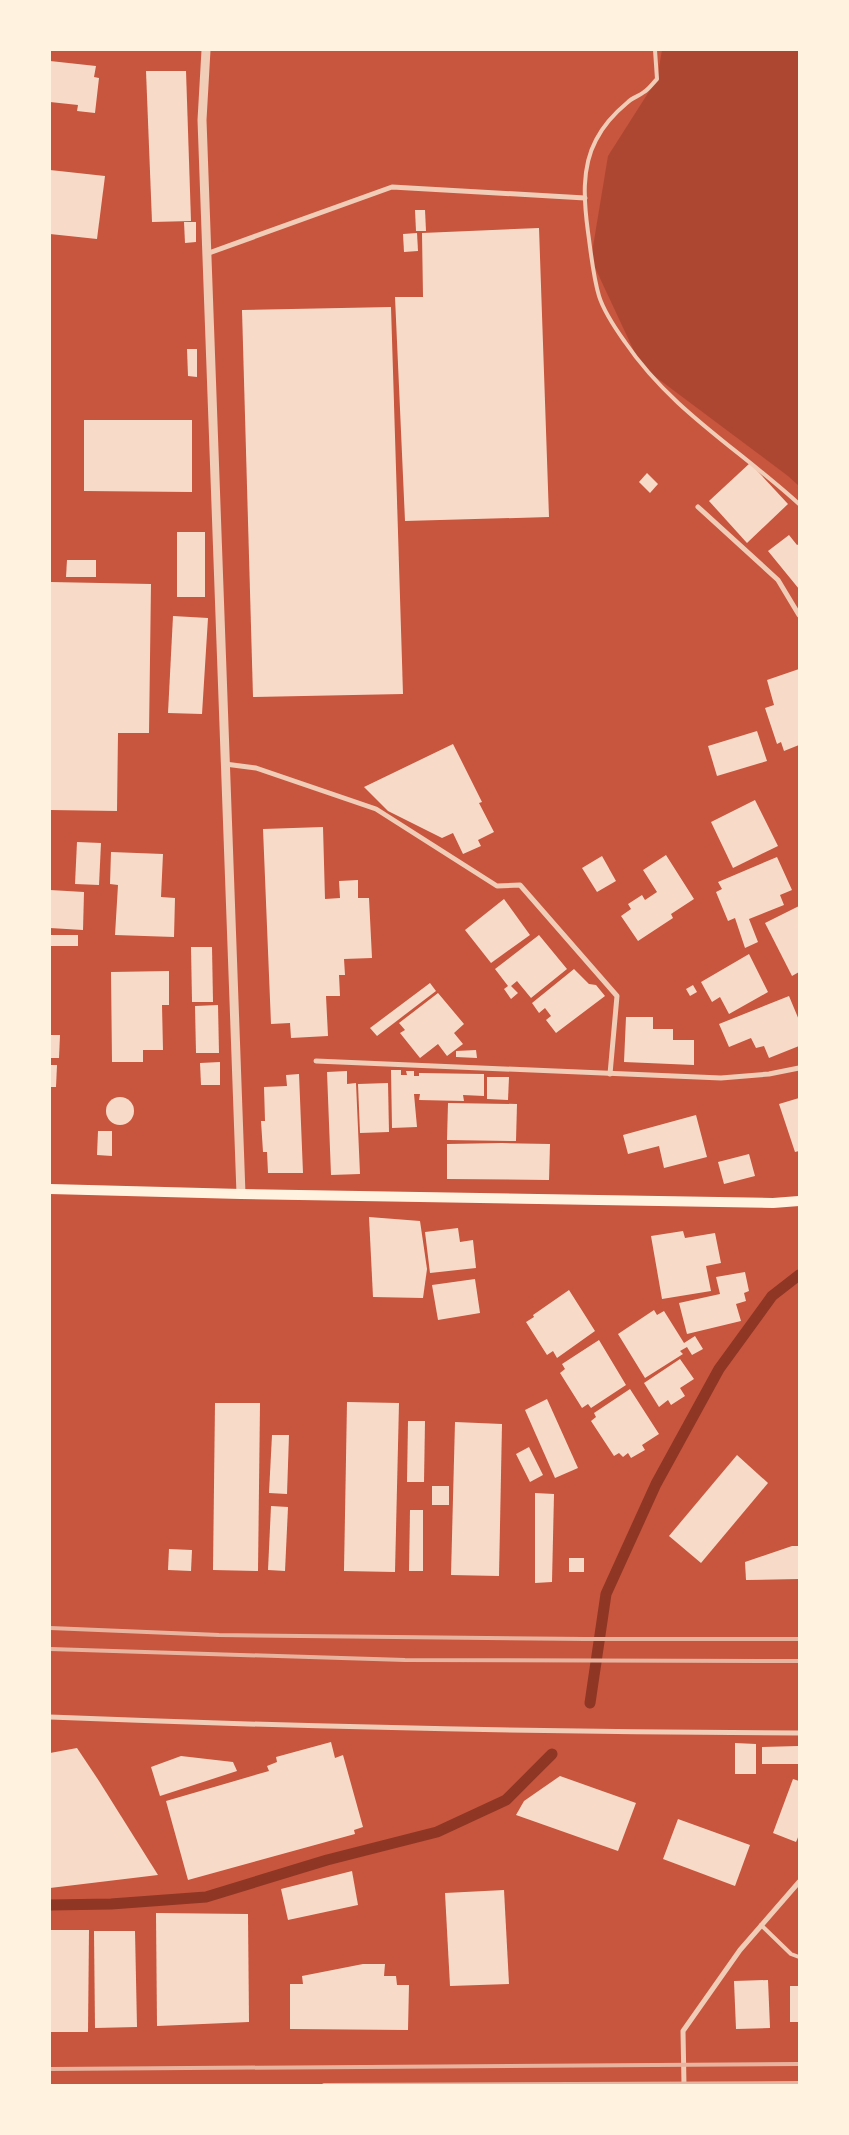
<svg xmlns="http://www.w3.org/2000/svg" width="849" height="2135" font-family="Inter,sans-serif">
	<style>
		.green { fill: #ae4732 }
		.lines { fill: none; stroke-linecap: round; stroke-linejoin: round }
		.stream { stroke: #8f3625; stroke-width: 11 }
		.building { fill: #f7dbc8 }
		.service { stroke: #f1ccb7; stroke-width: 4 }
		.minor { stroke: #f1ccb7; stroke-width: 5 }
		.tertiary { stroke: #f1ccb7; stroke-width: 9 }
		.secondary { stroke: #fff3e0; stroke-width: 10 }
		.rail { stroke: #e9b49f; stroke-width: 4 }
	</style>
	<rect width="100%" height="100%" fill="#c8553d"/>
	<path class="green" d="M662,50h137v436l-11,-10 -147,-110 -50,-107 17,-103 49,-77z"/>
	<g class="lines">
		<g class="stream">
			<path d="M590,1703l16,-109 50,-110 63,-115 53,-73 27,-21"/>
			<path d="M50,1905l61,-1 95,-7 121,-37 110,-28 69,-32 46,-46"/>
		</g>
	</g>
	<g class="building">
		<path d="M50,61l46,5 -2,11 5,1 -4,35 -18,-2 1,-6 -28,-3z"/>
		<path d="M146,71h40l5,150 -39,1z"/>
		<path d="M50,170l55,6 -8,63 -47,-5z"/>
		<path d="M415,210h10l1,21h-10z"/>
		<path d="M184,222h12v20l-11,1z"/>
		<path d="M539,228l10,289 -144,4 -10,-224h28l-1,-64z"/>
		<path d="M417,233l1,18 -14,1 -1,-18z"/>
		<path d="M391,307l12,387 -150,3 -11,-387z"/>
		<path d="M187,349h10v28l-9,-1z"/>
		<path d="M84,420h108v72l-108,-1z"/>
		<path d="M750,463l38,41 -41,39 -38,-42z"/>
		<path d="M647,473l11,11 -8,9 -11,-11z"/>
		<rect x="177" y="532" width="28" height="65"/>
		<path d="M789,535l8,10 2,-1v45l-31,-38z"/>
		<path d="M67,560h29v17h-30z"/>
		<path d="M50,582l101,2 -2,149h-31l-1,78 -67,-1z"/>
		<path d="M173,616l35,2 -6,96 -34,-1z"/>
		<path d="M799,669v76l-15,6 -3,-9 -4,2 -12,-36 9,-3 -7,-25z"/>
		<path d="M757,731l10,30 -50,15 -9,-30z"/>
		<path d="M453,744l29,58 -3,1 15,29 -16,8 3,6 -18,8 -10,-21 -11,5 -54,-27 -24,-24z"/>
		<path d="M755,800l23,46 -45,22 -22,-46z"/>
		<path d="M323,827l2,72 15,-1 -1,-17 19,-1v18h11l3,60 -28,1 1,16h-6l1,21h-14l2,40 -37,2 -1,-15 -19,1 -8,-195z"/>
		<path d="M77,842l24,1 -2,42 -24,-1z"/>
		<path d="M111,852l52,2 -2,43 14,1 -1,39 -59,-2 3,-50 -8,-1z"/>
		<path d="M666,855l28,44 -23,15 2,4 -35,23 -17,-25 10,-7 -3,-5 14,-9 3,5 12,-8 -14,-22z"/>
		<path d="M602,856l14,25 -19,11 -15,-24z"/>
		<path d="M777,857l15,33 -12,5 4,10 -35,14 9,23 -13,6 -10,-30 -7,3 -12,-29 6,-3 -4,-7z"/>
		<path d="M50,890l34,2 -1,38 -33,-2z"/>
		<path d="M504,899l26,36 -39,28 -26,-33z"/>
		<path d="M799,906v66l-7,4 -27,-53z"/>
		<rect x="50" y="935" width="28" height="11"/>
		<path d="M539,935l28,34 -36,29 -14,-17 -6,5 7,7 -7,6 -7,-10 4,-3 -13,-17z"/>
		<path d="M191,947h21l1,55h-21z"/>
		<path d="M749,954l19,38 -39,22 -9,-17 -8,5 -11,-20z"/>
		<path d="M574,969l15,15 7,1 9,11 -49,37 -10,-13 5,-4 -6,-8 -6,5 -7,-10z"/>
		<path d="M169,971v34h-7l1,45h-20v12h-31l-1,-90z"/>
		<path d="M430,983l6,8 -59,45 -7,-8z"/>
		<path d="M693,985l4,7 -7,4 -4,-7z"/>
		<path d="M438,993l26,31 -10,9 9,11 -16,12 -9,-12 -18,14 -20,-25 5,-3 -6,-7z"/>
		<path d="M789,996l10,24v26l-30,12 -5,-12 -8,2 -5,-10 -22,9 -10,-23z"/>
		<path d="M218,1005l1,48h-23l-1,-47z"/>
		<path d="M626,1017h27v12h20v11h21v25l-70,-3z"/>
		<path d="M50,1035h10l-1,23h-9z"/>
		<path d="M476,1050l1,8 -21,-1v-6z"/>
		<path d="M220,1062v23h-19l-1,-22z"/>
		<path d="M50,1065h7l-1,22h-6z"/>
		<path d="M391,1070h10v5h6l-1,-4h8v5h5v-3l65,1v22l-21,-1 1,6 -45,-1 1,-6h-6l3,33 -25,1z"/>
		<path d="M347,1071v13l9,-1 4,91 -29,1 -4,-103z"/>
		<path d="M299,1074l4,99h-35l-1,-21h-4l-2,-31h4l-1,-34 23,-1 -1,-11z"/>
		<path d="M487,1077h22l-1,23 -21,-1z"/>
		<path d="M388,1083l1,49 -29,1 -2,-49z"/>
		<circle cx="120" cy="1111" r="14"/>
		<path d="M799,1098v53l-4,1 -16,-48z"/>
		<path d="M448,1103l69,1 -1,37 -69,-1z"/>
		<path d="M696,1115l11,42 -43,11 -5,-22 -31,8 -5,-19z"/>
		<path d="M98,1131h14v25l-15,-1z"/>
		<path d="M502,1143l48,1 -1,36 -102,-1v-35z"/>
		<path d="M749,1154l6,22 -31,8 -6,-22z"/>
		<path d="M369,1217l51,4 7,48 -4,29 -50,-1z"/>
		<path d="M458,1228l2,14 13,-2 3,28 -46,5 -5,-41z"/>
		<path d="M683,1231l2,7 30,-5 6,30 -15,3 5,25 -49,8 -11,-63z"/>
		<path d="M745,1272l4,19 -5,2 2,8 -10,3 5,17 -54,13 -8,-31 41,-9 -4,-17z"/>
		<path d="M475,1279l5,34 -42,7 -6,-35z"/>
		<path d="M569,1290l26,41 -38,27 -4,-7 -6,4 -21,-33 8,-5 -1,-2z"/>
		<path d="M654,1310l3,5 7,-4 20,32 11,-7 8,13 -11,6 -5,-8 -7,4 3,3 -38,24 -27,-44z"/>
		<path d="M599,1340l27,45 -35,23 -3,-4 -6,4 -22,-35 5,-4 -3,-5z"/>
		<path d="M680,1359l14,20 -14,9 5,8 -14,9 -3,-5 -9,7 -15,-24z"/>
		<path d="M630,1389l29,45 -17,11 3,5 -14,8 -3,-5 -5,4 -4,-4 -5,3 -23,-35 5,-4 -2,-4z"/>
		<path d="M547,1399l31,69 -23,10 -30,-68z"/>
		<path d="M347,1402l52,1 -4,169 -51,-1z"/>
		<path d="M215,1403h45l-2,168 -45,-1z"/>
		<path d="M408,1421h17l-1,61h-17z"/>
		<path d="M455,1422l47,2 -3,152 -48,-1z"/>
		<path d="M272,1435h17l-2,59 -18,-1z"/>
		<path d="M529,1447l14,28 -13,7 -14,-28z"/>
		<path d="M737,1455l31,28 -67,80 -32,-27z"/>
		<rect x="432" y="1486" width="17" height="19"/>
		<path d="M535,1493l19,1 -2,88 -17,1z"/>
		<path d="M271,1506l17,1 -3,64 -17,-1z"/>
		<path d="M410,1510h13v61h-14z"/>
		<path d="M792,1546h7v33l-53,1 -1,-18z"/>
		<path d="M169,1549l23,1 -1,21 -23,-1z"/>
		<rect x="569" y="1558" width="15" height="14"/>
		<path d="M331,1742l4,16 8,-3 20,72 -9,3 1,4 -167,46 -22,-79 103,-30 -2,-5 10,-4 -1,-5z"/>
		<path d="M735,1743l21,1v30h-21z"/>
		<path d="M798,1746v18h-36v-17z"/>
		<path d="M77,1748l22,33 59,94 -108,13v-135z"/>
		<path d="M181,1756l52,6 4,9 -77,25 -9,-29z"/>
		<path d="M560,1776l76,27 -18,48 -102,-36 8,-14z"/>
		<path d="M793,1779l6,2v54l-3,7 -23,-9z"/>
		<path d="M678,1819l72,26 -15,41 -72,-27z"/>
		<path d="M352,1871l6,34 -70,15 -7,-31z"/>
		<path d="M504,1890l5,94 -59,2 -5,-93z"/>
		<path d="M156,1913l92,1 1,108 -92,4z"/>
		<path d="M50,1930h39l-1,102h-38z"/>
		<path d="M94,1931h41l2,96 -42,1z"/>
		<path d="M363,1964h22l-1,12h12l1,9h12l-1,45 -118,-1v-45h13l-1,-8z"/>
		<path d="M768,1980l2,48 -34,1 -2,-48z"/>
		<rect x="790" y="1986" width="9" height="36"/>
	</g>
	<g class="lines">
		<g class="service">
			<path d="M655,50l2,29c-4,4 -8,10 -13,13 -5,4 -12,6 -16,10 -12,10 -25,24 -32,38 -15,28 -12,62 -8,92 3,21 5,44 11,64 5,16 16,32 26,46 46,68 114,107 174,162"/>
			<path d="M761,1925l30,29 8,3"/>
		</g>
		<g class="minor">
			<path d="M206,254l186,-67 193,11"/>
			<path d="M698,507l80,73 21,35"/>
			<path d="M225,764l31,4 120,41 121,77 23,-1 97,111 -7,78"/>
			<path d="M316,1061l405,17 48,-4 30,-6"/>
			<path d="M50,1717c250,10 499,15 749,16"/>
			<path d="M684,2085l-1,-54 57,-81 59,-68"/>
		</g>
		<path class="tertiary" d="M206,50l-4,70 39,1074"/>
		<path class="secondary" d="M50,1189l191,5 532,9 26,-2"/>
		<g class="rail">
			<path d="M50,1628l169,7 366,4h214"/>
			<path d="M50,1649l355,11 394,1"/>
			<path d="M50,2069l749,-5"/>
			<path d="M324,2085l475,-2"/>
		</g>
	</g>
	<rect width="849" height="2135" fill="none" stroke="#fff3e0" stroke-width="102"/>
</svg>
